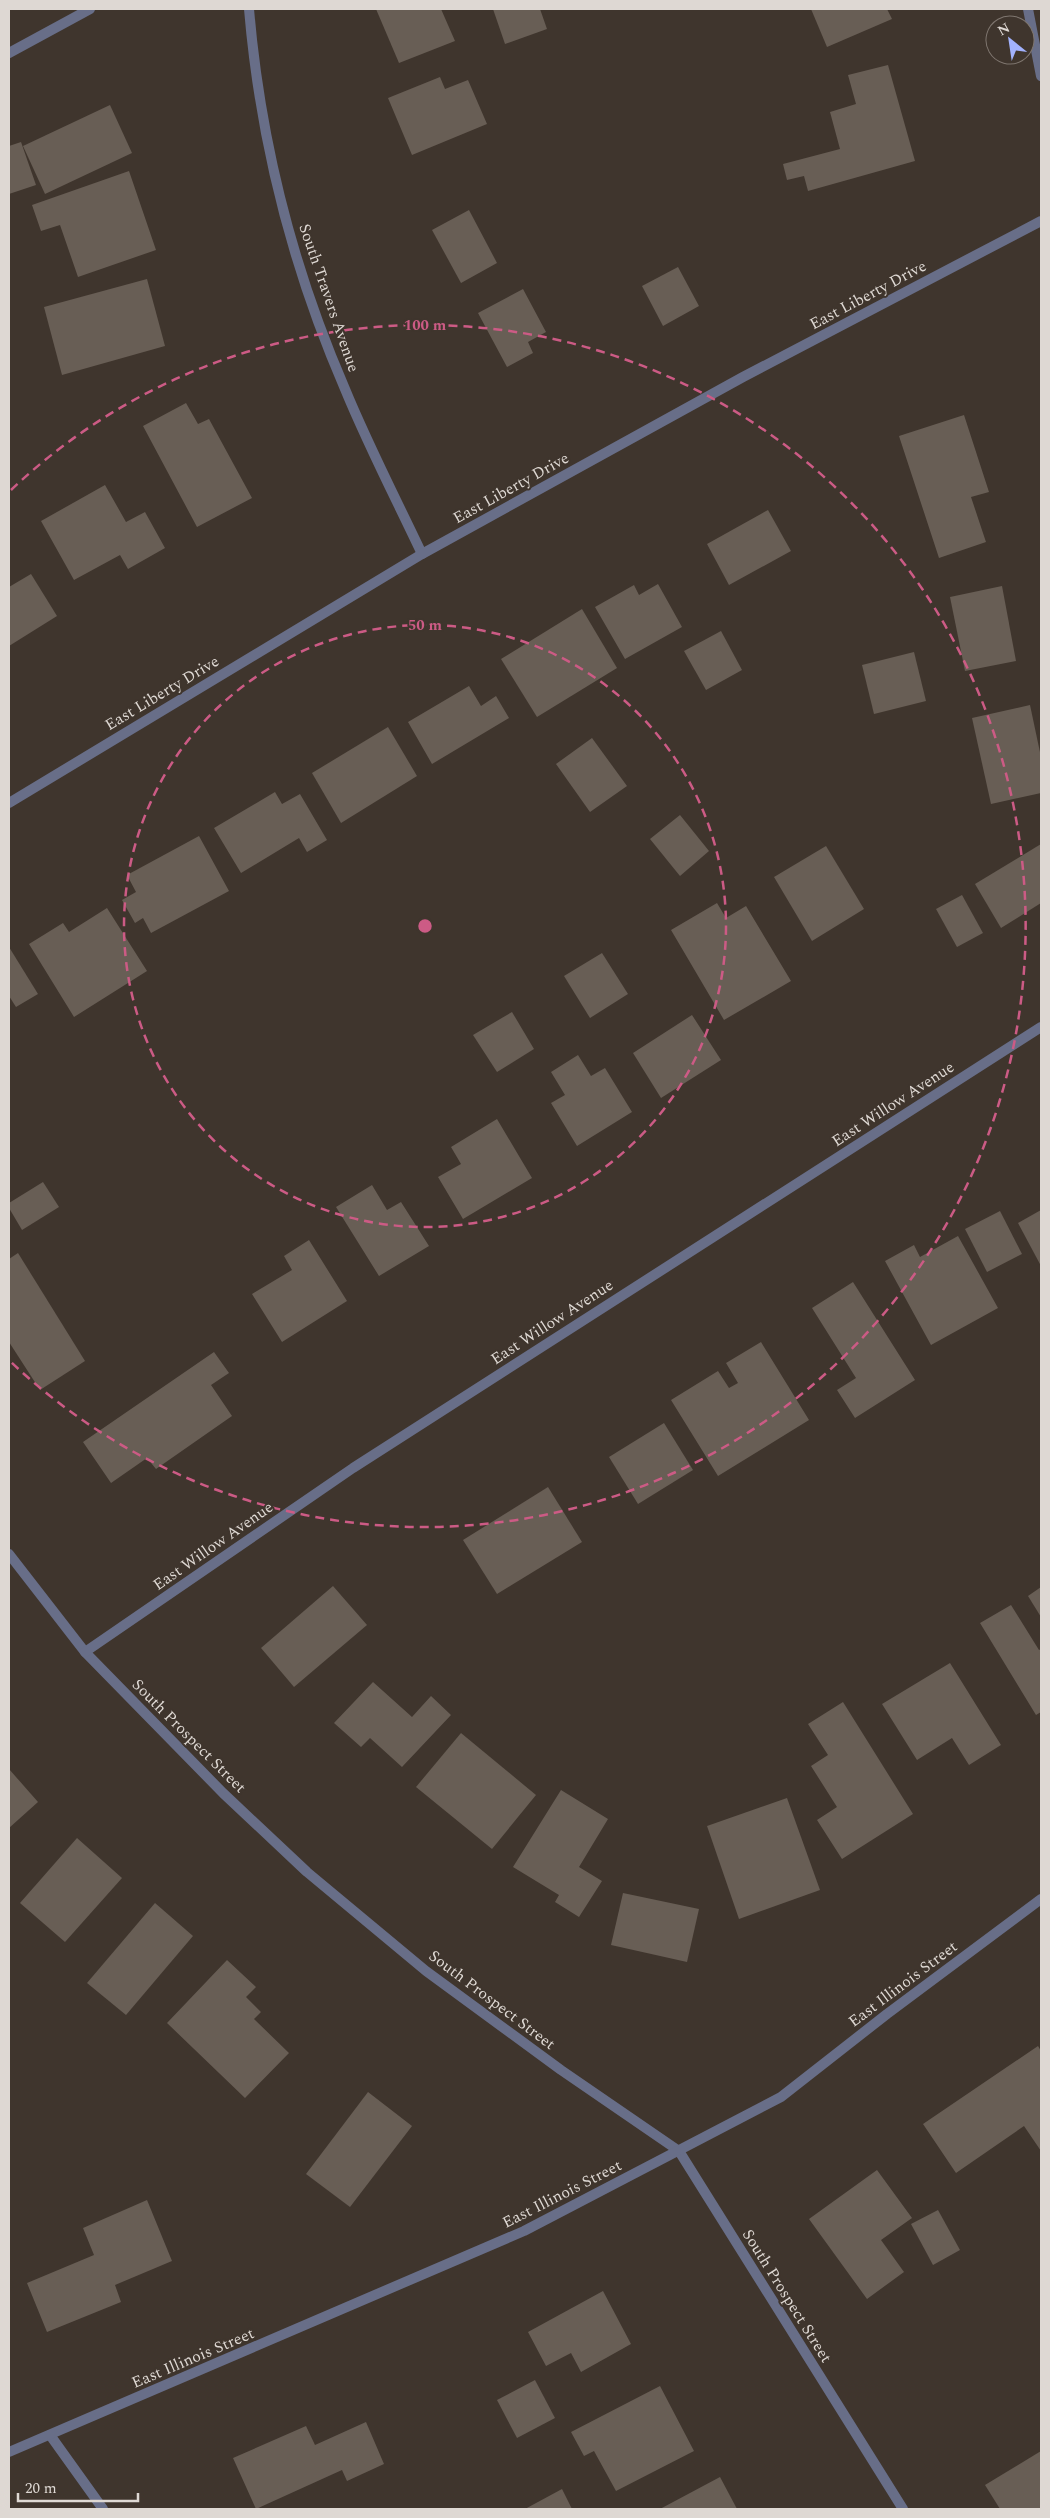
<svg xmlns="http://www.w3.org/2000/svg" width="1050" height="2518" font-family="Spectral,serif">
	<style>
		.building { fill: #685e55 }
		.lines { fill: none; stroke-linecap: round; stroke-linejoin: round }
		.minor { stroke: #686e88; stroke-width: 10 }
		.ring { fill: none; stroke: #cc5b85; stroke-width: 2.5; stroke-dasharray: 9 6 }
		.labels { text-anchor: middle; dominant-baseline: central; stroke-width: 4; stroke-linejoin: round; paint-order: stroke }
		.street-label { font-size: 16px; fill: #ded8d3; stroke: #3f352d }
		.centre { fill: #cc5b85; stroke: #3f352d; stroke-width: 2.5 }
		.ring-label { font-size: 15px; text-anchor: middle; font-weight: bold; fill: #cc5b85; stroke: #3f352d; stroke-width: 4; stroke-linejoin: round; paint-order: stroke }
	</style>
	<rect width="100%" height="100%" fill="#3f352d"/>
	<g class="building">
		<path d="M376,9h65l14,32 -56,22z"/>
		<path d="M493,9h47l7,20 -42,15z"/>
		<path d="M811,9h76l5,10 -65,28z"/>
		<path d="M888,65l27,96 -107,30 -4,-15 -17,4 -4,-16 57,-15 -10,-37 26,-8 -8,-29z"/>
		<path d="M440,77l5,12 23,-9 19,44 -75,31 -24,-57z"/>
		<path d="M110,105l22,48 -87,41 -22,-48z"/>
		<path d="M21,142l15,43 -27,9v-48z"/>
		<path d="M129,171l27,79 -78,27 -18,-52 -19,6 -9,-26z"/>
		<path d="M469,210l28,53 -36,20 -29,-53z"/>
		<path d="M678,267l21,39 -36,20 -21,-40z"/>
		<path d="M147,279l18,67 -103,29 -18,-68z"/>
		<path d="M523,289l23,43 -18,10 5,11 -26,14 -29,-54z"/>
		<path d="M186,403l12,21 11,-5 43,79 -55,29 -54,-101z"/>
		<path d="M964,415l25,77 -18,5 15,45 -47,16 -40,-122z"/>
		<path d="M105,485l21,37 19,-10 20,36 -37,21 -8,-14 -46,25 -33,-59z"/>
		<path d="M768,510l23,41 -62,34 -22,-41z"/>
		<path d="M31,574l26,42 -48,30v-59z"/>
		<path d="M658,584l24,43 -57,32 -30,-52 39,-22 5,10z"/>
		<path d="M1002,586l14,75 -51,10 -15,-74z"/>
		<path d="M582,609l35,59 -80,49 -36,-58z"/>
		<path d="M721,631l21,39 -36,20 -22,-39z"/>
		<path d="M914,652l12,49 -52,13 -12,-49z"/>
		<path d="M469,686l12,20 15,-10 13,22 -77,46 -24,-42z"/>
		<path d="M1030,705l11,52v36l-50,11 -19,-86z"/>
		<path d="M388,727l29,49 -76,47 -29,-50z"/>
		<path d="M592,738l35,48 -37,26 -34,-48z"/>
		<path d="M275,792l7,12 18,-10 27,46 -20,12 -8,-14 -58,35 -27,-45z"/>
		<path d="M680,815l29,36 -29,25 -30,-37z"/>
		<path d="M199,836l30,55 -78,42 -8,-15 -8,5 -13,-23 14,-8 -9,-17z"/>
		<path d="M1041,844v59l-40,25 -26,-44z"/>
		<path d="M826,846l38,63 -52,32 -38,-64z"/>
		<path d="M962,895l21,38 -26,14 -21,-38z"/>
		<path d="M717,903l9,15 20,-12 45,75 -67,39 -53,-90z"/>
		<path d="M107,908l40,63 -73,46 -45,-73 34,-21 6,9z"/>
		<path d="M9,947l29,47 -22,13 -7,-11z"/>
		<path d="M602,953l26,41 -38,24 -26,-42z"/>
		<path d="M512,1012l22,37 -37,23 -24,-37z"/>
		<path d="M692,1015l29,45 -60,38 -28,-45z"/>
		<path d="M578,1055l13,21 14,-8 27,44 -55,34 -26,-43 14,-8 -14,-23z"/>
		<path d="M497,1119l35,59 -69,41 -25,-42 23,-13 -10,-17z"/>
		<path d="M43,1182l16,25 -37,23 -13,-22v-5z"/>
		<path d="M372,1185l15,25 14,-8 28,44 -50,30 -43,-69z"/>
		<path d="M1041,1210v56l-23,-43z"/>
		<path d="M1000,1211l22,43 -35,18 -22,-43z"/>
		<path d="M958,1236l40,72 -67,37 -46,-84 29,-16 6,12z"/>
		<path d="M309,1240l38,61 -65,41 -30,-48 40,-24 -8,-14z"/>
		<path d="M18,1253l67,108 -45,29 -31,-48v-83z"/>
		<path d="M853,1282l62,98 -60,38 -18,-28 19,-12 -44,-70z"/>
		<path d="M761,1342l48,78 -91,56 -47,-76 47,-29 11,17 9,-5 -12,-20z"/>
		<path d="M214,1352l15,21 -18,12 21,31 -76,53 -9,-11 -36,25 -28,-41z"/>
		<path d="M664,1423l29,47 -55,34 -29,-47z"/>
		<path d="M548,1487l34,55 -85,52 -34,-54z"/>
		<path d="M333,1586l34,39 -73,62 -33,-39z"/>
		<path d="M1041,1587v30l-13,-21z"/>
		<path d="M1011,1605l28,45 2,-1v63l-5,3 -56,-92z"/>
		<path d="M950,1663l51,82 -32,20 -17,-27 -35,22 -35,-56z"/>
		<path d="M373,1682l39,35 19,-21 20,19 -49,52 -32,-29 -9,9 -27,-24z"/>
		<path d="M843,1702l70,112 -71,45 -25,-39 20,-13 -26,-41 17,-11 -20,-31z"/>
		<path d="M461,1733l75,62 -44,54 -76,-62z"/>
		<path d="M9,1769l29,33 -29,26z"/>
		<path d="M561,1790l47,29 -29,48 23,14 -23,36 -24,-15 4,-7 -46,-28z"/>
		<path d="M787,1798l33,92 -81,29 -32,-93z"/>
		<path d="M77,1838l45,40 -57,64 -45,-39z"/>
		<path d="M623,1893l76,16 -12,53 -76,-17z"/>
		<path d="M155,1903l38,33 -67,79 -39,-32z"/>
		<path d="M227,1960l29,27 -10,10 15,15 -7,7 35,34 -44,45 -78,-75z"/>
		<path d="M1038,2046l3,5v100l-17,-25 -68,47 -33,-49z"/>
		<path d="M368,2092l44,34 -62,81 -44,-33z"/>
		<path d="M877,2170l35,48 -31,22 23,32 -37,27 -58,-80z"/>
		<path d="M147,2200l25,61 -57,24 6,17 -74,30 -20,-49 67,-28 -11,-27z"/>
		<path d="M938,2210l22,40 -27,15 -22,-41z"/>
		<path d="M603,2291l28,53 -50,28 -10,-19 -25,13 -18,-34z"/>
		<path d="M535,2380l20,38 -38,20 -20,-38z"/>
		<path d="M660,2386l34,65 -78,40 -22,-40 -10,5 -13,-24z"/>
		<path d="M366,2422l18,42 -37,17 -5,-11 -86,39 -23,-51 73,-32 9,19z"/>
		<path d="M1041,2451v58h-41l-15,-24z"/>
		<path d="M720,2477l17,32h-77z"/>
		<path d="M562,2489l10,20h-47z"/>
	</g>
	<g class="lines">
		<g class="minor">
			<path d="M249,9c11,130 44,260 96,380 23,56 51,110 77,165"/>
			<path d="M1028,9l13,67"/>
			<path d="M9,53l81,-44"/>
			<path d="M9,803l413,-249 321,-177 298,-156"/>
			<path d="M9,1554l76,98 138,141 84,79 119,99 135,99 118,81 224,358"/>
			<path d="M85,1652l268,-184 688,-441"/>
			<path d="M50,2435l53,74"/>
			<path d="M9,2452l515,-221 257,-134 106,-83 154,-115"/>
		</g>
	</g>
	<g class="ring">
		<circle cx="425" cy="926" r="301"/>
		<path d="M11 490A601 601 0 1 1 11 1362"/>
	</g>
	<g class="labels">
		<g class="street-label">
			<text transform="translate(868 295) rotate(-28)">East Liberty Drive</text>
			<text transform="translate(329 298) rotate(71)">South Travers Avenue</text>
			<text transform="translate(511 488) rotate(-29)">East Liberty Drive</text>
			<text transform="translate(162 693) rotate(-31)">East Liberty Drive</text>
			<text transform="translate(893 1104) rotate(-33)">East Willow Avenue</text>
			<text transform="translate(552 1322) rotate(-33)">East Willow Avenue</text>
			<text transform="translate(213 1546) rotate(-35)">East Willow Avenue</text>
			<text transform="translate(189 1736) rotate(45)">South Prospect Street</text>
			<text transform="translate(903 1984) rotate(-37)">East Illinois Street</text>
			<text transform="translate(492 2000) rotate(37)">South Prospect Street</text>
			<text transform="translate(562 2194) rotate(-27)">East Illinois Street</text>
			<text transform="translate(787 2296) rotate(58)">South Prospect Street</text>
			<text transform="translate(193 2358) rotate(-23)">East Illinois Street</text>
		</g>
	</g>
	<circle cx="425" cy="926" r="8" class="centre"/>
	<g class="ring-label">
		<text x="425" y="330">100 m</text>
		<text x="425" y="630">50 m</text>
	</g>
	<rect width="1050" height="2518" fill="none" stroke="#ded8d3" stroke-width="20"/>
	<g transform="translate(1010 40) rotate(330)"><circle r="24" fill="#3f352d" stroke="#7f766f"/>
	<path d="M0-4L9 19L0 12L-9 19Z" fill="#a2b2fd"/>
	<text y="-8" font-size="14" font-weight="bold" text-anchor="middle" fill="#ded8d3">N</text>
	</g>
	<path d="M18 2493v8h120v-8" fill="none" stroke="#ded8d3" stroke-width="2.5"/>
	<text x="25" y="2493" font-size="15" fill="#ded8d3" stroke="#3f352d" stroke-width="4" paint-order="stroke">20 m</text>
</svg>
